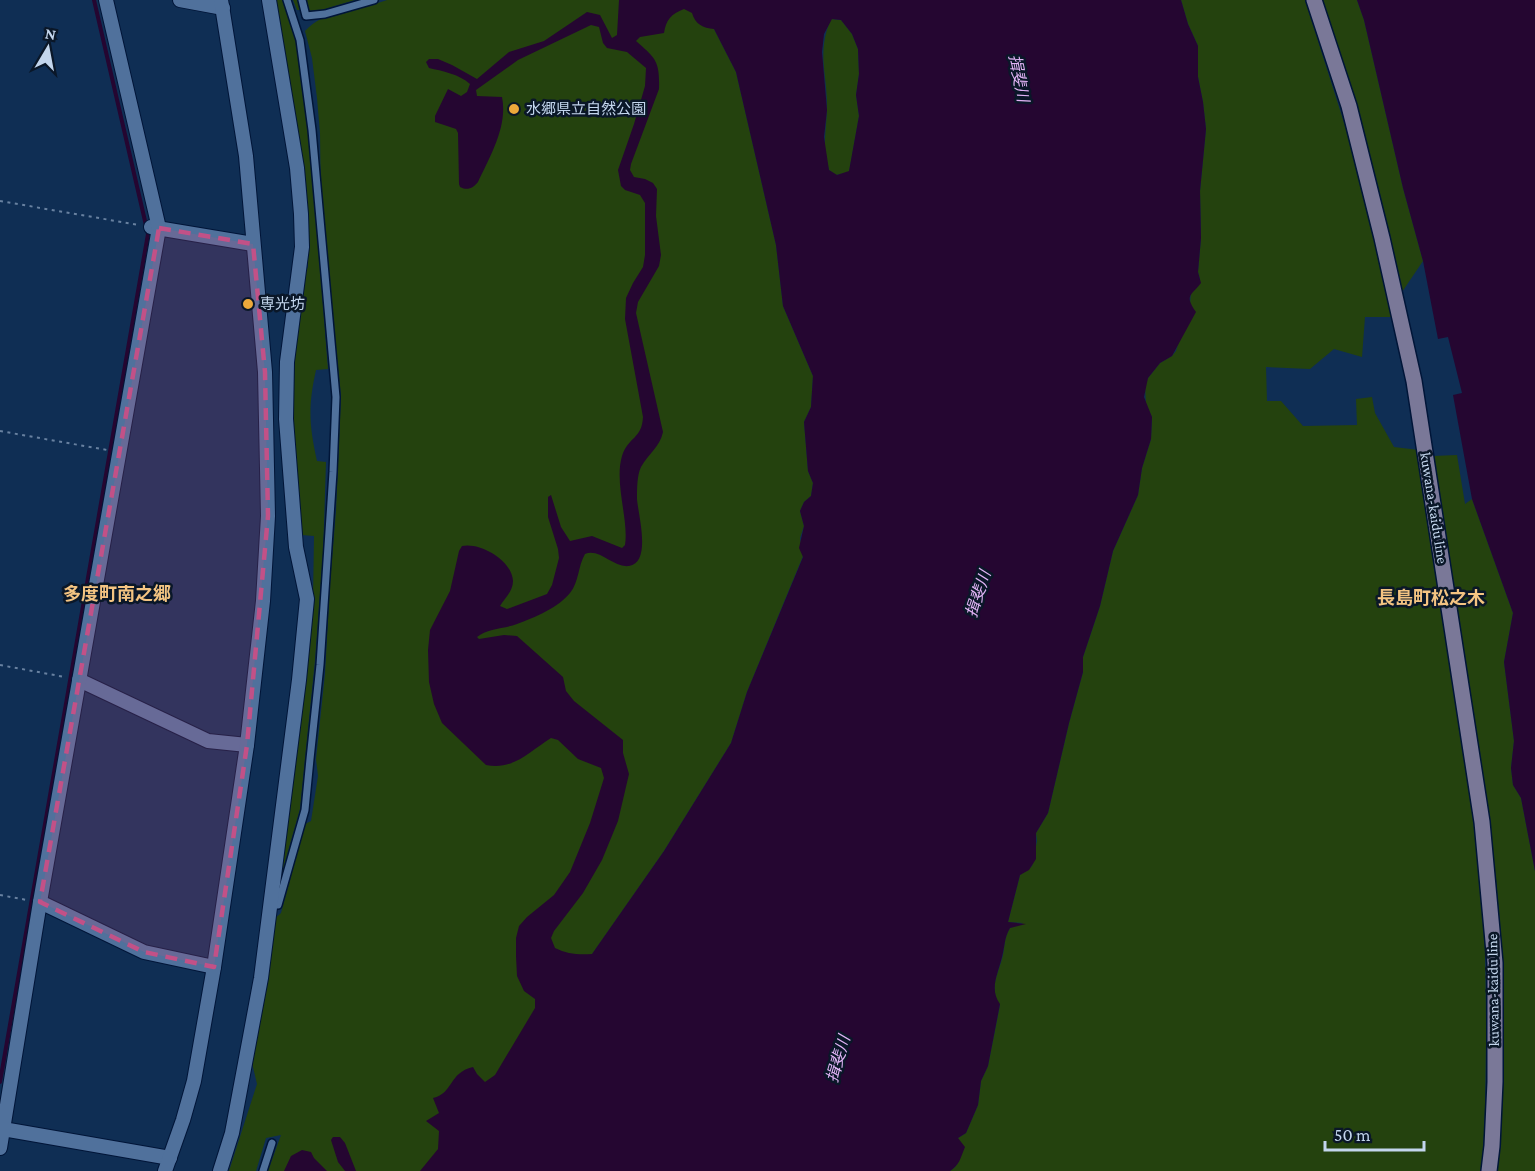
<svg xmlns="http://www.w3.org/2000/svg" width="1535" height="1171" font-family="'Crimson Pro','Noto Sans JP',serif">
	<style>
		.green { fill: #24420e }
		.water { fill: #250631; fill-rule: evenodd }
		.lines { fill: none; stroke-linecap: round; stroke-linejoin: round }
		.stream { stroke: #250631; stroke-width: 4 }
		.service-casing { stroke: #001538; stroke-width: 10 }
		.minor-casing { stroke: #001538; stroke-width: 16 }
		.secondary-casing { stroke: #001538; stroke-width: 18 }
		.path { stroke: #6881a0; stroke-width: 2; stroke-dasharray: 3 4.5; stroke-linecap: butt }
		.service { stroke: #50719c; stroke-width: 7 }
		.minor { stroke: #50719c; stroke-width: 14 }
		.secondary { stroke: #7a7898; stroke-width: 15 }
		.marked { fill: #c25187; fill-opacity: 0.2; stroke: #c25187; stroke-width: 4.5; stroke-dasharray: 12 8; stroke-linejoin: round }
		.poi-dot { fill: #eca93b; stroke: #0a1728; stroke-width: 2 }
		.labels { text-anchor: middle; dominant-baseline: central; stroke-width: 5; stroke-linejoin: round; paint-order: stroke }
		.poi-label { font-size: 15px; fill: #c3d6ed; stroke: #0a1728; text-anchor: start }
		.street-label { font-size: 15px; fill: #c3d6ed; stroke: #0a1728 }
		.water-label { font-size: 16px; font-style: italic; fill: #e1b3f5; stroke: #0a1728 }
		.quarter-label { font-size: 18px; font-weight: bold; fill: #f4c482; stroke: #0a1728 }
	</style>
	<rect width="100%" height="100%" fill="#0f2e54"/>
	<g class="green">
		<path d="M276,0h9c14,39 17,80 22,122 10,82 14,164 21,247l-12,1c-8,36 -7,55 1,91l9,1 -3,92 -8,106 -15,149 -21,74 34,-284 1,-63 -12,-1 -9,-89 -1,-81 10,-80 6,-19v-21l-6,-74z"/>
		<path d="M293,0h62l-37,11 -21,-1z"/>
		<path d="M387,0h308l19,29 22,43 40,173 7,61 30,70 -2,31 -7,15 4,49 5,12 -2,13 -7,6 -4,9 4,15 -4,12 3,18 -56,136 -16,51 -67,108 -223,320h-173l13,-36 -15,3 -10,33h-27l28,-87 -5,-21 14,-82 7,-61 8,-7 24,-89 6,-3 7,-45 -2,-17 9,-85 5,-91 6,-72 5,-115 -20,-189 -1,-74 -3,-35 -5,-40 -7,-27c20,-22 55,-21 82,-31z"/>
		<path d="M1181,0h124l55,173 32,144h-27l-3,40 -28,-8 -24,20 -44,-2 1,34h14l22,25 54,-1 -1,-26 16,-2 3,16 19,34 25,3 57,378c9,72 10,143 10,215 -1,43 0,86 -5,128h-531c13,-8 10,-19 8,-33l8,-5 12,-28 3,-24 7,-15 12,-61c-12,-17 -1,-32 3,-50 2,-10 1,-17 7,-27l13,-5 -15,-1 12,-47 12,-9 5,-25 -1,-8 12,-20 21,-90 14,-51v-15l17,-51 13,-55 25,-56 4,-27 9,-29 1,-22 -6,-12 -1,-20 3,-7 12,-15 12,-7 4,-5 14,-47 1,-12 7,-6 2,-7 -2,-7 3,-34 -1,-47 6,-62 -3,-27 -5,-25v-31l-10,-22z"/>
		<path d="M1322,0h35l7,20 39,168 20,73 -21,31 -23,-102 -29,-108z"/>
		<path d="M831,19l10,1 11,14 6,15 1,25 -3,21 3,21 -10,56 -13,3 -7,-5c-7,-22 -3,-38 -2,-60 1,-35 -11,-57 4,-91z"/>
		<path d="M1457,455l8,49 7,-5 41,114 -9,49 10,79 -3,27 2,17 8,13 14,73v300h-40l6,-89 2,-123 -7,-80 -16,-123 -47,-300z"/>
	</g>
	<g class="water">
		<path d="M619,0h562l7,24 10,22v31l5,25 3,27 -6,62 1,47 -3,34 3,11c-10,13 -17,12 -5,29l-24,44 -12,7 -12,15 -4,19 8,20 -1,22 -9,29 -4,27 -25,56 -13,55 -17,51v15l-14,51 -21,90 -12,20v26l-7,11 -9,5 -12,47 18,2 -16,4c-6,10 -5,18 -8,29 -4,17 -13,32 -2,47l-12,62 -7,15 -3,24 -12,28 -8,5 7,9c-5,12 -5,17 -15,24h-530l18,-22 1,-18 -13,-10 13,-8 -6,-15c21,-5 15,-25 40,-31l4,7 8,8 10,-7 40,-67v-9l-11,-8 -7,-15 -1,-20v-18l3,-12 8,-9 27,-22 16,-23 20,-49 14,-45 -3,-10 -23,-9 -20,-19 -7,-2c-21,13 -38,33 -65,27l-44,-42 -8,-19 -5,-22 -1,-32 2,-20 20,-39 9,-40 3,-5c18,-4 50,14 51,35 0,10 -8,17 -13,25l7,3 40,-15 5,-9 7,-27 -1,-9 -10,-32v-20l3,-2 10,32 9,14 22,-5 30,12 3,-3c4,-25 -11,-62 -3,-89 6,-19 20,-17 21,-39l-18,-98 1,-21 7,-15 10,-16 2,-12v-52l-5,-8 -15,-5 -4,-4 -3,-16 16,-46 11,-38 1,-18 -19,-16 -20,-4 -4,-5 -4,-16 -8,-2 -73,35 -42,30 1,6 25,1c6,29 -12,59 -24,85 -5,6 -10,9 -18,5l-1,-3 -1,-51 -2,-4 -21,-7v-6l13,-27 13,7 6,-4 3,-8c-11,-10 -28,-13 -41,-16l-3,-6 3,-3h9l14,6 25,14 32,-27 35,-11 43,-29 13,3 12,23 5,-3zM684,9l8,4c3,11 11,15 22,16l22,43 40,173 7,61 30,70 -2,31 -7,15 4,49 5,12 -2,13 -7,6 -4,9 4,15 -5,22 4,9 -56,135 -16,51 -67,108 -72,103c-14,1 -25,0 -37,-6l-4,-10 3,-7 29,-38 19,-33 16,-39 11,-47 -6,-21v-13l-49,-39 -8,-10 -3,-14 -46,-41 -13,-1 -25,4 -2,-2c10,-9 27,-8 40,-13 17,-6 42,-17 53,-31 9,-11 8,-27 15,-39 15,-6 28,14 44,12 23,-3 9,-52 8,-67 0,-10 0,-24 4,-32 7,-13 19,-20 22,-35l-27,-119 2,-11 21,-36 2,-11 -5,-39 1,-27 -4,-6 -8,-4 -11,-2 -4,-7 1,-6 28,-75c1,-29 -4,-31 -23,-48l4,-4 24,-4c2,-13 7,-19 20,-24zM832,19l9,1 11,14 6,15 1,25 -3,21 3,21 -10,55 -12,4 -8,-5 -5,-33 3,-27 -5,-58 2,-18z"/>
		<path d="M1357,0h178v871l-14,-73 -8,-13 -2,-17 3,-27 -10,-79 9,-49 -41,-114 -19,-104 9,-2 -14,-56 -10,2 -15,-78 -20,-73 -39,-168z"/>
		<path d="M333,1137h7l5,6 11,28h-11l-7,-9 -7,-22z"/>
		<path d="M302,1150l9,2 3,6 13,13h-43l7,-15z"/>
	</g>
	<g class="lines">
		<path class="stream" d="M0,1082l148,-848 -54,-234"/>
		<g class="service-casing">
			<g id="service">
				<path d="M302,0l4,16 19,-2 49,-14"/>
				<path d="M271,904l7,1 27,-95 5,-51 10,-94 13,-193 3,-75 -24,-267 -12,-90 -13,-40"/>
				<path d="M263,1171l9,-28"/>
			</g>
		</g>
		<g class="minor-casing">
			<g id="minor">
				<path d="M180,0l43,8"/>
				<path d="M151,227l102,17"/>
				<path d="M79,680l129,61 39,4"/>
				<path d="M40,902l104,50 70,15"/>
				<path d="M3,1129l167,29"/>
				<path d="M0,1148l40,-246 119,-674 -53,-228"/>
				<path d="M165,1171l18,-51 11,-39 20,-114 33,-222 16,-144 5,-85 -3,-144 -19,-216 -25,-156"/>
				<path d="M220,1171l12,-38 29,-155 38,-298 8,-81 -11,-52 -10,-128 1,-57 15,-115 -1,-33 -4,-46 -28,-168"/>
			</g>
		</g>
		<g class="secondary-casing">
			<path id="secondary" d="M1314,0l35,106 33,132 32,143 68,441 13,141v119l-3,64 -3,25"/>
		</g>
		<g class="path">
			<path d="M0,201l139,24"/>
			<path d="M0,431l107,19"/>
			<path d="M0,665l65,12"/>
			<path d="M0,895l27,5"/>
		</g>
		<use href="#service" class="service"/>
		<use href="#minor" class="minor"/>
		<use href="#secondary" class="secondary"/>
	</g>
	<path class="marked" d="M159,228l94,16 12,128 3,144 -21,229 -33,222 -70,-15 -104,-50z"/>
	<g class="poi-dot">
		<circle cx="514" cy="109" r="6"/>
		<circle cx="248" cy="304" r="6"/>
	</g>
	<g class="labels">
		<g class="poi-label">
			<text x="526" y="109">水郷県立自然公園</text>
			<text x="260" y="304">専光坊</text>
		</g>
		<g class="street-label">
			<text transform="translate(1434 508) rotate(81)">kuwana-kaidu line</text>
			<text transform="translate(1493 990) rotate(-91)">kuwana-kaidu line</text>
		</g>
		<g class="water-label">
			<text transform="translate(1019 78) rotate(79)">揖斐川</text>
			<text transform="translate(978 594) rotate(-72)">揖斐川</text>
			<text transform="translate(838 1059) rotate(-74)">揖斐川</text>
		</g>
		<g class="quarter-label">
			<text x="117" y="594">多度町南之郷</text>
			<text x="1431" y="598">長島町松之木</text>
		</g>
	</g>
	<g transform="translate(48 48) rotate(10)" stroke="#0a1728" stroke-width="4.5" paint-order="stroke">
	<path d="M0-4.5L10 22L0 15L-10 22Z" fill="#c3d6ed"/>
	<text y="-9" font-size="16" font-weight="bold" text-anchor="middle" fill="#c3d6ed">N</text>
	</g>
	<path d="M1325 1141v9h99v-9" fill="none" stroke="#c3d6ed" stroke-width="3"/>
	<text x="1334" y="1141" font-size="18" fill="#c3d6ed" stroke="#0a1728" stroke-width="4.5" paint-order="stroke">50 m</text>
</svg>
